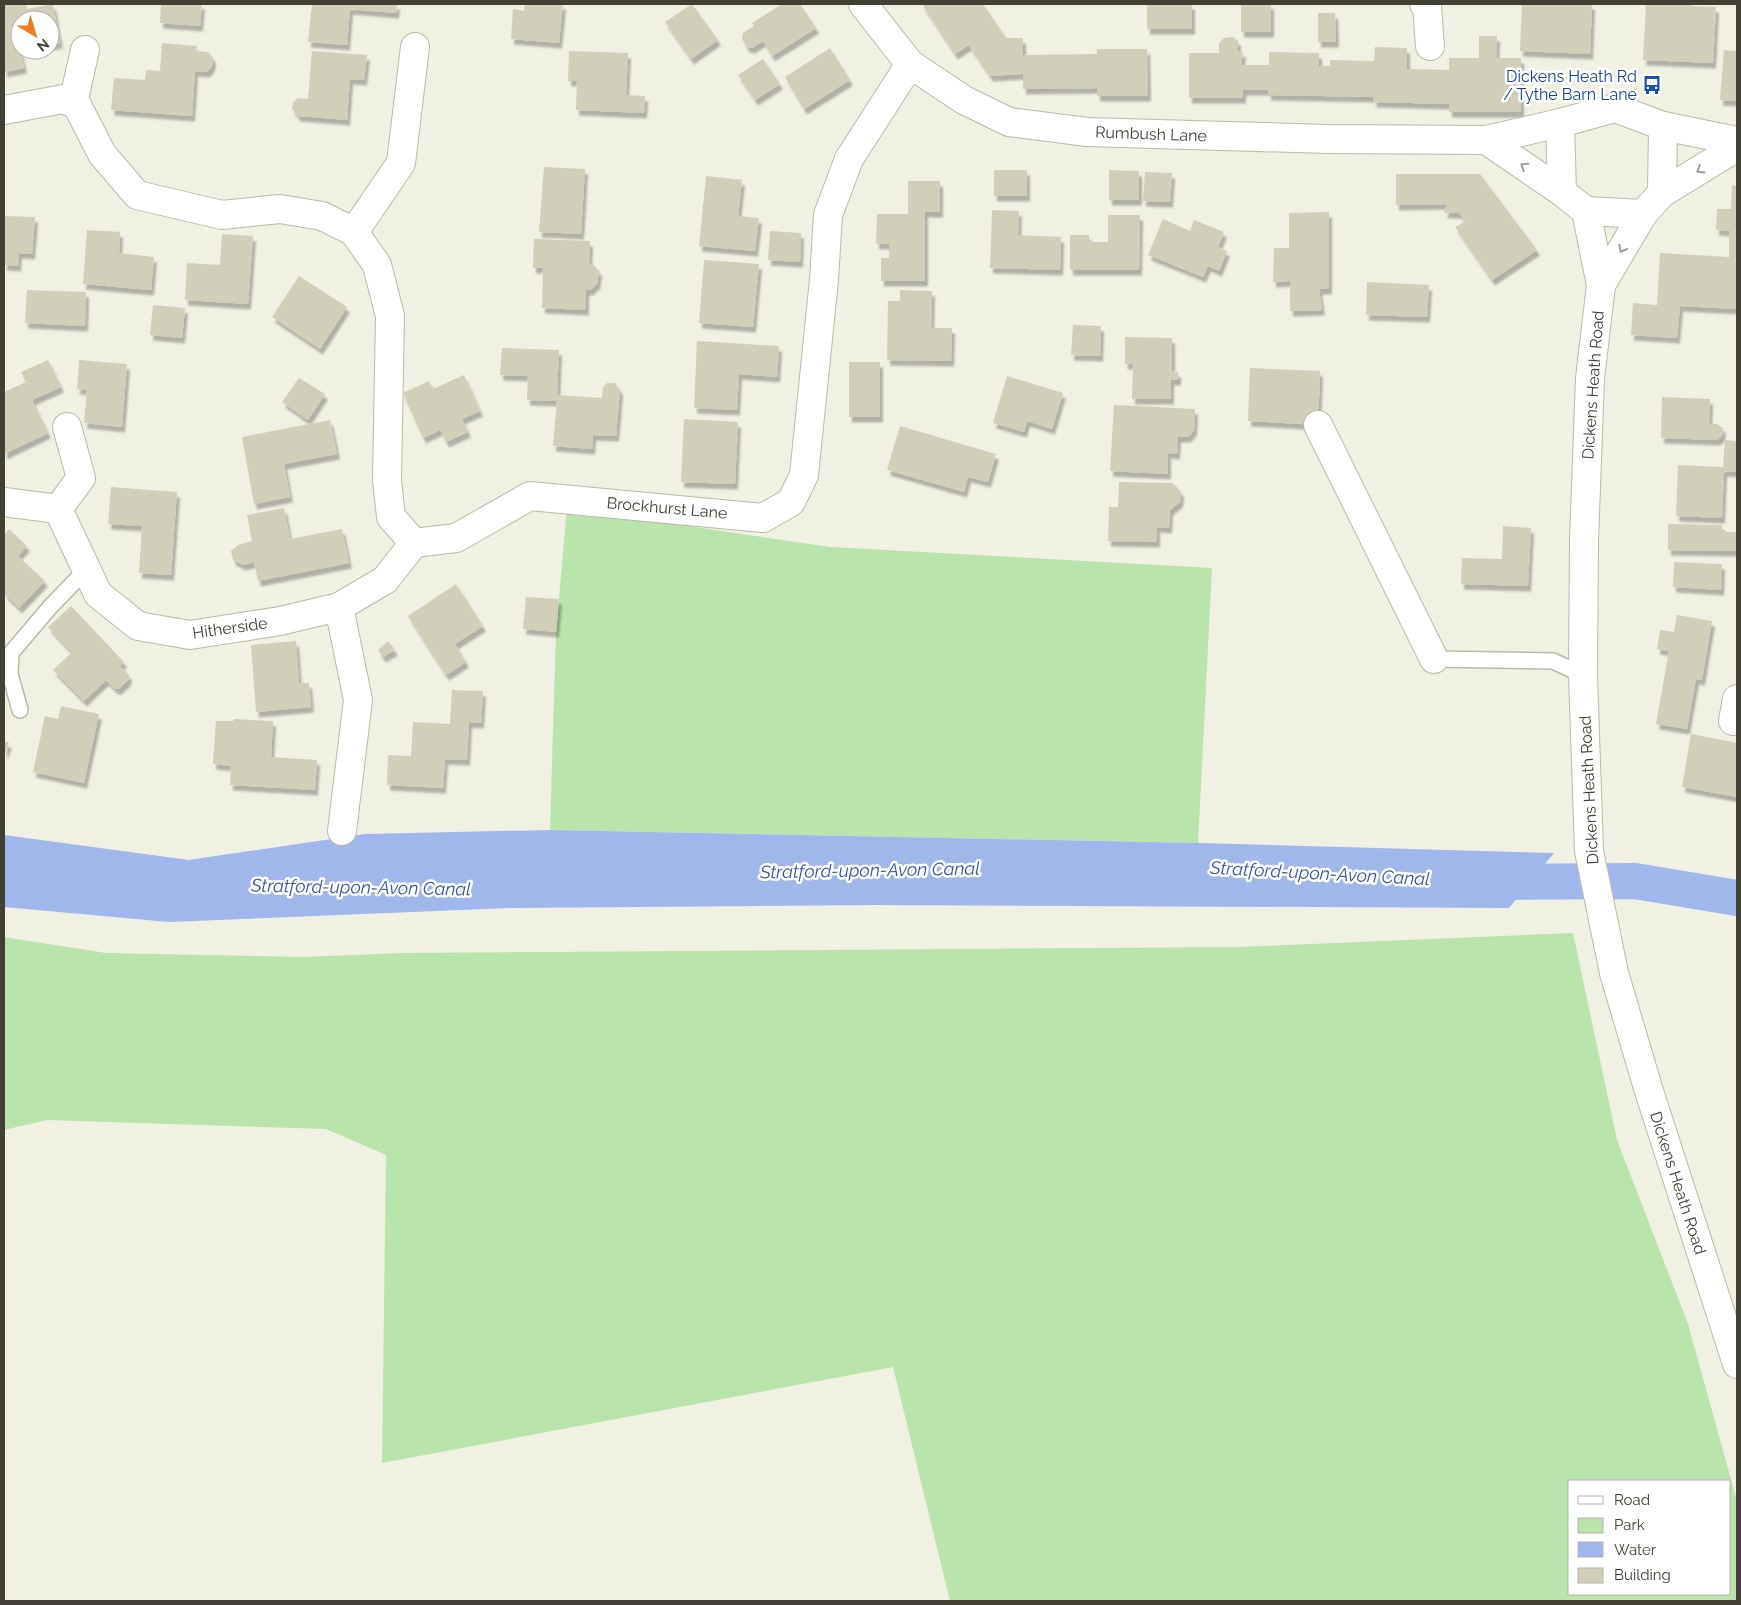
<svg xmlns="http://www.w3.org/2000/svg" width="1741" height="1605" font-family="Raleway,sans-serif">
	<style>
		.green { fill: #bae3ad; fill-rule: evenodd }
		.water { fill: #a1b6eb }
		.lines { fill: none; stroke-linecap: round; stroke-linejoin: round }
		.canal { stroke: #a1b6eb; stroke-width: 36 }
		.building { fill: #d1cfb9; filter: url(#shadow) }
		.service-casing { stroke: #bbbaa6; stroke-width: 18 }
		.minor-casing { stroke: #bbbaa6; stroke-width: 30 }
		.tertiary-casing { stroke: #bbbaa6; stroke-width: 30 }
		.service { stroke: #fff; stroke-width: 15 }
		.minor { stroke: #fff; stroke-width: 28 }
		.tertiary { stroke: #fff; stroke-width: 28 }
		.oneway { stroke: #a0a09a }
		.labels { text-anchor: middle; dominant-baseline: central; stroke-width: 5; stroke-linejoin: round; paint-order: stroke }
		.transit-label { font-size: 16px; fill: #164399; stroke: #fff; text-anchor: end }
		.street-label { font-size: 16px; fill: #424034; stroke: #fff }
		.water-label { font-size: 18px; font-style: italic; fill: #3453a6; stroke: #fff }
	</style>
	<defs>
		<filter id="shadow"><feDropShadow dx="3" dy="5.5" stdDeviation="1" flood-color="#0004"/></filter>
	</defs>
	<rect width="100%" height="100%" fill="#f0f0e3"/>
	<g class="green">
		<path d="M567,508l263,39 382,21 -14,275 -648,-13 6,-198z"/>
		<path d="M1573,933l44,207 71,184 49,177v100h-787l-57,-234 -511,96 4,-308 -60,-26 -279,-9 -43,10v-193l102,16 196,4 100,-4 837,-6zM1570,1481h160v113h-160z"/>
	</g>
	<path class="water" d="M550,830l648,13 356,10 -45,55 -634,-3 -365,3 -341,14 -165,-15v-72l185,25 176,-26z"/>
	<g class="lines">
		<path class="canal" d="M1481,882l154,-1 102,17"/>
	</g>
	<g class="building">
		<path d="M4,4h22l1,5 26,-5 7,39 -10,2v-25h-30v30l4,18 -20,4z"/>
		<path d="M161,4h41l-2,22 -40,-3z"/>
		<path d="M312,4h85l-1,9 -46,-4 -3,36 -39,-3z"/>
		<path d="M525,4h38l-4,39 -48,-4 2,-30 11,2z"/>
		<path d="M692,4l26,36 -27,19 -26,-37z"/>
		<path d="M782,4h18l16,24 -44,28 -9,-15 -11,7 -5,-1 -5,-8 1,-6 11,-7 -2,-3z"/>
		<path d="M922,4h61l23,34h17v17l74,-1v-5h50l1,47h-51v-8l-74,1v-15l-33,2 -21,-31 -14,9z"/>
		<rect x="1147" y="4" width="45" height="25"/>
		<rect x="1241" y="4" width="30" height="28"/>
		<path d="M1522,4h70l-2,50 -70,-3z"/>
		<path d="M1646,4h46v2l24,1 -3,56 -70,-3z"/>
		<path d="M1318,13h17l1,29h-18z"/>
		<path d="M1479,36h18l-1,22h25v54h-72v-8l-76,-2 1,-5 -106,-2v-5h-25v8h-54v-45h30v-10l5,-5 9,-1 5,4v10l5,1 -2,13h28v-13l50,1v13h11v-6l44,1 1,-14 32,1v21l42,1v-12h30z"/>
		<path d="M162,43l35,3 -1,5 12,1 5,6 -1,8 -5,6 -12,-1 -3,45 -81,-6 3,-32 31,2 1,-10 14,1z"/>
		<path d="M830,48l20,32 -46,29 -19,-32z"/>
		<path d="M1724,50l13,1v50l-17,-1z"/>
		<path d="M312,51l55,4 -3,25 -14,-1 -3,41 -49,-4 -6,-7 1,-6 5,-5 10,1z"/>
		<path d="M569,51l59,2 -2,42 19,1 -1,17 -68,-3 1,-29h-9z"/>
		<path d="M763,59l17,25 -25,16 -17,-25z"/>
		<path d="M544,167l41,2 -4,65 -42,-2z"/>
		<rect x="994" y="170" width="33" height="26"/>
		<path d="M1109,170l30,1v29h-30z"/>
		<path d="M1145,172l27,1 -2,29 -27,-1z"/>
		<path d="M1396,174h84l57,76 -45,30 -37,-53 11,-6 -7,-8h-15l3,-9 -51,1z"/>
		<path d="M706,176l36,4 -4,36 21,2 -4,33 -56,-5z"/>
		<path d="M908,181h32v31h-15v69h-44v-23h8v-14h-13l1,-30h31z"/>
		<path d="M1732,185l5,1v123l-57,-3 -3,32 -46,-3 2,-32 24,2 3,-52 69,4v-26l-13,-1 1,-21h14z"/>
		<path d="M992,210l27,1 -1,24 43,2 -1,33 -70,-2z"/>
		<path d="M1329,212v77h-10l3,21 -32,1v-30l-17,1 1,-34h15v-35z"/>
		<path d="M1108,215h32l-1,55h-69v-35h19v7h19z"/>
		<path d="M4,216l31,1 -3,37 -13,-1 -1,13 -14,-1z"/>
		<path d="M1163,219l27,12 4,-11 30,12 -6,15 9,4 -8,20 -11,-5 -5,11 -55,-22z"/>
		<path d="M87,230l33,2 -1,21 35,4 -3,33 -68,-6z"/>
		<path d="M770,231l31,2 -1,29 -32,-2z"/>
		<path d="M222,234l31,2 -5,68 -63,-4 2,-37 33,2z"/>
		<path d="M534,239l56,2 -1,23h4l6,7 -2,13 -7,6h-4v20l-44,-2 1,-40h-10z"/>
		<path d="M704,260l55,4 -6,63 -54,-4z"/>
		<path d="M299,276l48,31 -27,42 -48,-32z"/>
		<path d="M1367,282l62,3 -2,32 -61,-2z"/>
		<path d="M27,290l59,2 -1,34 -60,-3z"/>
		<path d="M900,290l32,1 -1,37h21l-1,33 -64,-1 1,-59h12z"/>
		<path d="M153,305l32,3 -3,30 -32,-3z"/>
		<path d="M1073,325l28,1 -1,30 -29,-1z"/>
		<path d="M1125,337l47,1v33l6,1v8h-7v19h-39l1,-35h-8z"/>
		<path d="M697,341l82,5 -2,31 -38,-3 -2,36 -43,-2z"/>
		<path d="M502,348l57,2 -2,45 45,3 1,-11 4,-4h8l5,7 -4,46 -23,-1 -1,14 -39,-3 4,-45 -30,-1 1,-24 -28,-1z"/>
		<path d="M48,360l13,27 -29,13 16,33 -44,21v-62l22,-10 -5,-10z"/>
		<path d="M79,360l48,4 -5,63 -38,-4 3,-33 -10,-1z"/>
		<rect x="849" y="362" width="31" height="55"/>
		<path d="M1250,368l70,3 -2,54 -70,-4z"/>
		<path d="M464,375l16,36 -18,8 6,13 -22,10 -6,-12 -17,8 -20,-45 26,-12 4,8z"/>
		<path d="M1007,376l56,17 -11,36 -25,-8 -3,11 -31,-9z"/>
		<path d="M299,378l26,16 -17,26 -26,-18z"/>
		<path d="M1662,397l48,2 -1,25h8l6,4 -1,8 -5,4 -56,-2z"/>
		<path d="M1114,405l81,4 -1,21 -6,7h-10l-1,17 -9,-1v21l-58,-3z"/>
		<path d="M684,419l54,3 -3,62 -54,-2z"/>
		<path d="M330,420l7,34 -53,10 6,33 -36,7 -12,-67z"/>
		<path d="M900,426l96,28 -8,28 -20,-5 -4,15 -77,-22z"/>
		<path d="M1725,440l12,1v31l-13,-1 -2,47 -46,-2 2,-51 45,2z"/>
		<path d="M1119,482l54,1 8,9 -1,10 -10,8 -1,18 -12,-1v15l-49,-1 1,-34h9z"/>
		<path d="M111,487l66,5 -6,83 -32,-2 3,-47 -34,-2z"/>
		<path d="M284,508l6,31 52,-10 7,34 -91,18 -4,-19 -11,3 -10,-5 -2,-9 7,-6 14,-4 -5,-26z"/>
		<path d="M1668,524l54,1v7h15v19l-69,-1z"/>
		<path d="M1503,526l28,2 -3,58 -67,-2 1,-26 40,1z"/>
		<path d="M9,529l18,17 -9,10 27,25 -26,27 -15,-15v-58z"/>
		<path d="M1674,562l48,2 -1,26 -48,-3z"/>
		<path d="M456,584l27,42 -28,18 11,18 -20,13 -38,-59z"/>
		<path d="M526,597l33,2 -3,33 -33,-3z"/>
		<path d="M71,606l53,56 -4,4 9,9 -1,5 -9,9h-4l-9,-9 -22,21 -31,-31 19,-18 -24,-25z"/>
		<path d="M1677,615l35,6 -10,59 -6,-1 -9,50 -31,-5 13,-73 -12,-2 3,-19 14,2z"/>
		<path d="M296,641l3,42h10l2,24 -55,5 -5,-67z"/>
		<path d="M388,641l7,9 -12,7 -5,-7z"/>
		<path d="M452,690l31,1 -2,32 -12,-1 -2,38 -22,-1 -2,29 -56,-3 1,-30 23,1 2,-34 37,2z"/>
		<path d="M61,706l38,8 -15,69 -51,-11 12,-56 13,3z"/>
		<path d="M234,719l39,2 -2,36 46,3 -2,30 -85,-5 1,-19 -18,-2 3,-43h17z"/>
		<path d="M1691,734l46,9v54l-55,-10z"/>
		<path d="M4,741l5,2 -5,12z"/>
	</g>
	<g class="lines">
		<g class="service-casing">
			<g id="service">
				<path d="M1434,659l119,2 30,14"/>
				<path d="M20,710l-10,-36 1,-21 40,-47 35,-36"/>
			</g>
		</g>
		<g class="minor-casing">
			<g id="minor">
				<path d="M863,4l47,60 54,36 45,22 78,10 241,7 158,1 74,-17"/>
				<path d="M1424,4l3,2 3,40"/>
				<path d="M73,103l12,-53"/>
				<path d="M4,110l59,-11 14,6 25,49 35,41 85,20 58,-6 42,7 32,16 23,33 13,51 -3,164 4,37 23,26 42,-5 74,-42 233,22 28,-16 13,-27 20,-195 4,-65 21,-56 61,-95"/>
				<path d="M1486,140l76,52"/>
				<path d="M354,232l47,-69 14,-116"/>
				<path d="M1318,425l116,234"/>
				<path d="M4,502l54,7 40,85 40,32 52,9 90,-14 59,-14 46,-27 29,-37"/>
				<path d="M58,509l23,-31 -14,-51"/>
				<path d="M339,607l19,93 -16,131"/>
				<path d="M1733,721l4,-22"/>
			</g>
		</g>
		<g class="tertiary-casing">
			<g id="tertiary">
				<path d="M1663,126l74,15"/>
				<path d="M1662,193l1,-67 -48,-18 -55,15 2,69 24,19 57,3 19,-21 75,-46"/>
				<path d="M1586,211l15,74 -11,93 -6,163 -1,134 6,176 25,122 34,115 89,276"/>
				<path d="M1601,285l42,-71"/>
			</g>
		</g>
		<use href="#service" class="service"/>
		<use href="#minor" class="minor"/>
		<use href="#tertiary" class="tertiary"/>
	</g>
	<defs><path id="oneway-chevron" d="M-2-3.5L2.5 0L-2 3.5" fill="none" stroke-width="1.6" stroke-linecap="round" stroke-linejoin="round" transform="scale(1.25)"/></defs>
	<g class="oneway">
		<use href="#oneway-chevron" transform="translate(1524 166) rotate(-146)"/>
		<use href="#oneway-chevron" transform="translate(1700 170) rotate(148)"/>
		<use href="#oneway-chevron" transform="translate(1622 249) rotate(120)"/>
	</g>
	<defs>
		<g id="bus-bare" transform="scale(1.5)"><path d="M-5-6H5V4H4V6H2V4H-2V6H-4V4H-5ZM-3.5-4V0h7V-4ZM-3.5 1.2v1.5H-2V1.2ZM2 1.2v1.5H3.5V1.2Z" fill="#1a4fb4" stroke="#fff" stroke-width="2.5" paint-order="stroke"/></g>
	</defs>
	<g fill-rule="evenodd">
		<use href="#bus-bare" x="1652" y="85"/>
	</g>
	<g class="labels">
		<g class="transit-label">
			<text x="1637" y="76">Dickens Heath Rd<tspan x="1637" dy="18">/ Tythe Barn Lane</tspan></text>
		</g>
		<g class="street-label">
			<text transform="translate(1151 134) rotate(2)">Rumbush Lane</text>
			<text transform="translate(1593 385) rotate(-86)">Dickens Heath Road</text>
			<text transform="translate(667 508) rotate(5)">Brockhurst Lane</text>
			<text transform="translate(230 628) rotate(-8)">Hitherside</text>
			<text transform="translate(1589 790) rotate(-93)">Dickens Heath Road</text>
			<text transform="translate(1678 1183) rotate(72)">Dickens Heath Road</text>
		</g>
		<g class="water-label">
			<text transform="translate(870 870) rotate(-1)">Stratford-upon-Avon Canal</text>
			<text transform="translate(1320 873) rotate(3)">Stratford-upon-Avon Canal</text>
			<text transform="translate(361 887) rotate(1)">Stratford-upon-Avon Canal</text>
		</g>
	</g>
	<rect width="1741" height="1605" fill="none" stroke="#424034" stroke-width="10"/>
	<rect x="1568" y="1480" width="162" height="115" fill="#ffffff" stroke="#b3b3ae"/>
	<rect x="1578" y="1496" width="25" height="8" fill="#ffffff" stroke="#b3b3ae"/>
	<text x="1614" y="1505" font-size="15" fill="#424034">Road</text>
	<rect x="1578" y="1518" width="25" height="15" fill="#bae3ad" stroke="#b3b3ae"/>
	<text x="1614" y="1530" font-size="15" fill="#424034">Park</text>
	<rect x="1578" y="1542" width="25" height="15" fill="#a1b6eb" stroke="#b3b3ae"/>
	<text x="1614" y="1555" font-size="15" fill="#424034">Water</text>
	<rect x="1578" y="1568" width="25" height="15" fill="#d1cfb9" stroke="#b3b3ae"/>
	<text x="1614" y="1580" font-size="15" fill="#424034">Building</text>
	<g transform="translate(35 35) rotate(142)"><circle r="24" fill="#ffffff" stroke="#b3b3ae"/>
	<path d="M0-4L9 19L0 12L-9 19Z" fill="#ed7c1d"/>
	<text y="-8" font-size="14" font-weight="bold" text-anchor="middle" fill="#424034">N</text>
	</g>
</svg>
